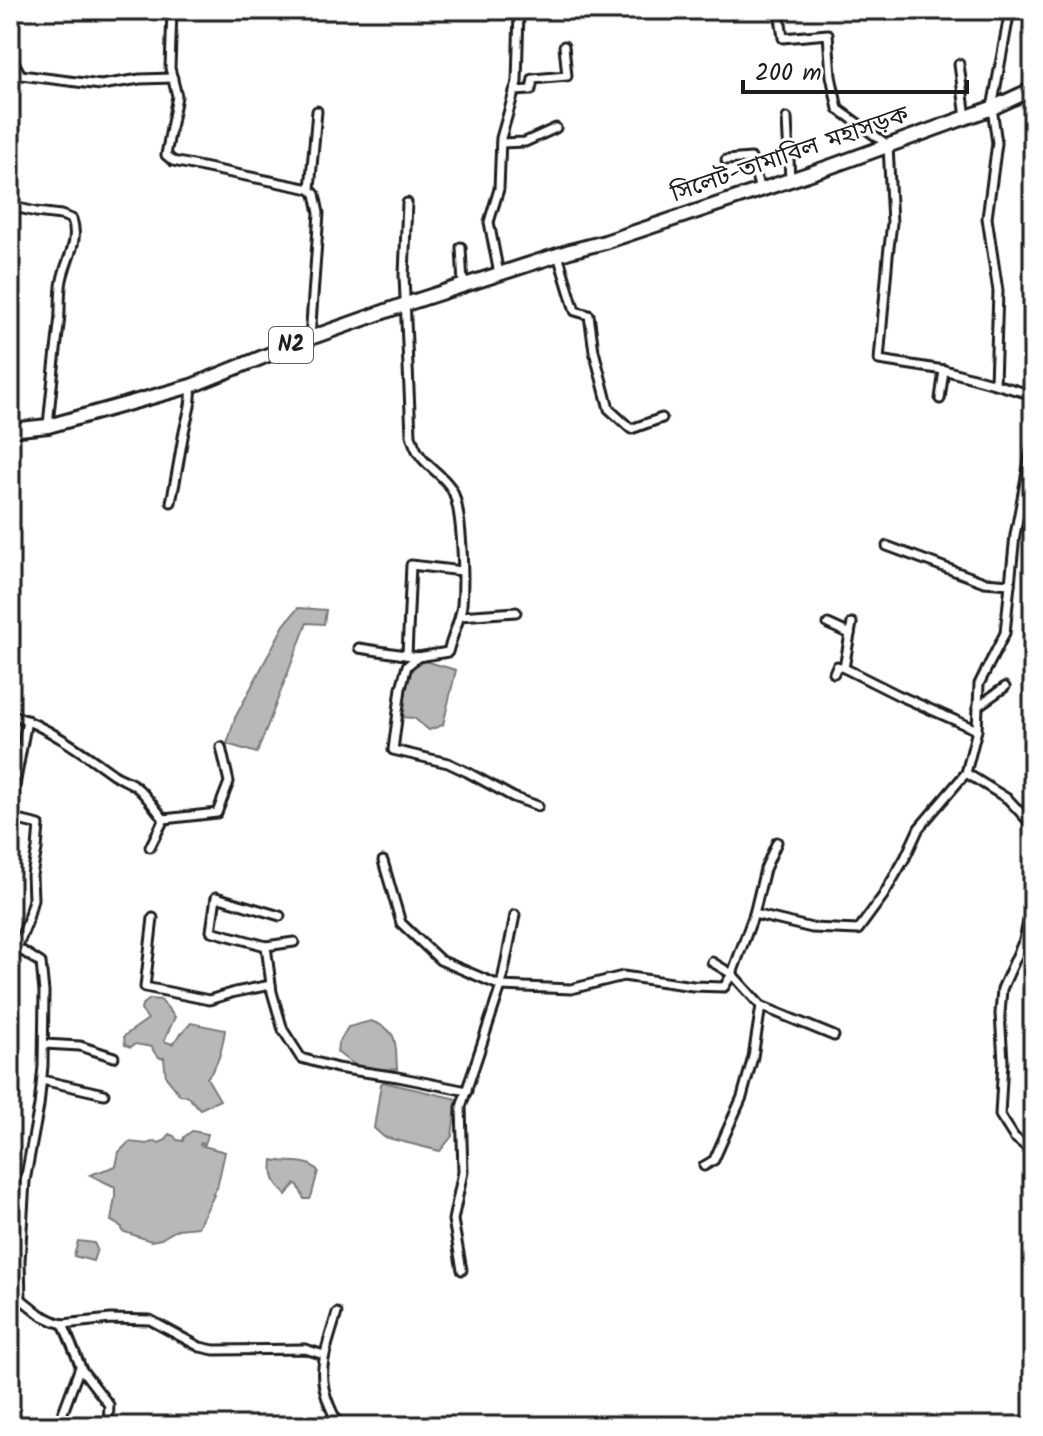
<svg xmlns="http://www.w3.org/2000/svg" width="1043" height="1436" font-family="Kalam,'Noto Sans Bengali',sans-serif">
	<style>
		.water { fill: #b8b8b8; stroke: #7a7a7a; stroke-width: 2 }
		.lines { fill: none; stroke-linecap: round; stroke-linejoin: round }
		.street-casing { stroke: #1c1c1c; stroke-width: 13 }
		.highway-casing { stroke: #1c1c1c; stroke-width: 18 }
		.street { stroke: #fff; stroke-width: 7 }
		.highway { stroke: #fff; stroke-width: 12 }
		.labels { text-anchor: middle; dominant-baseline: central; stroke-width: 6; stroke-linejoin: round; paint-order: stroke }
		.shield { fill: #fff; stroke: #606060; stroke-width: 2 }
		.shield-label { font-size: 22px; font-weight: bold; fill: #1c1c1c }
		.street-label { font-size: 24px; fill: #1c1c1c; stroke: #fff }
	</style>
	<rect width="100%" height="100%" fill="#fff"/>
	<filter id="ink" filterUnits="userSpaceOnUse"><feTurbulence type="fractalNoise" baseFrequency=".0125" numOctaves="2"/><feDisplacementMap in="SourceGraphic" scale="16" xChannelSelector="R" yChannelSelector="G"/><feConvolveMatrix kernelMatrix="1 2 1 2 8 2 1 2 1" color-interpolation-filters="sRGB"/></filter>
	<g filter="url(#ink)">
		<g class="water">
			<path d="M298,608l28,2 -2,14 -17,-1 -50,130 -30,-9 8,-26 49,-93z"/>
			<path d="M416,661h9l31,9 -13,55 -14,5 -15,-12 -12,-1 7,-49z"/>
			<path d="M150,999l11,1 14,17 -11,24 8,3 19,-21 34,7c-3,19 -6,34 -18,48l13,22 -20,9 -13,-13 -7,-1 -14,-18 -2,-19h-4l-6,-6 -2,-5 -17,-3 -4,3 -6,-2 -1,-9 24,-17 -7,-9 1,-5z"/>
			<path d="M371,1021c29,10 24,21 26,48 -30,1 -36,3 -60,-17l1,-8 10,-17z"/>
			<path d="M383,1082l74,17 -5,37 -12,15 -56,-14 -10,-9 7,-44z"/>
			<path d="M192,1131l16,3 -3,10 -4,-1 -1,2 25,7 -8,36 -5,6 2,1 -16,32 -20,2 -17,10 -10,2 -29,-10v-4l-11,-6 4,-24v-10l-25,-12 26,-9 3,-14 10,-10 18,2 8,-3 4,2 7,-3 3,-6 5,2 3,4 6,1 1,-4z"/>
			<path d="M273,1160c15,4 35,-2 45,11l-6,23 -2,5h-6l-6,-14 -3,-1 -9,11c-12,-13 -15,-17 -13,-35z"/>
			<path d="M78,1241l16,2 3,6 -4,12 -19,-5z"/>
		</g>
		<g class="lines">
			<g class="street-casing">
				<g id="street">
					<path d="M172,10l-2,58 7,28 -11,59 7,6 137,28 5,5 4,19 -9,125"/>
					<path d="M779,10l4,28 45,-4 3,42 7,33 50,36 4,78 -4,33 -9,104 65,10"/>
					<path d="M1010,10l-18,98 5,35 -10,75 11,73 -3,93 38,11"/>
					<path d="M10,28l2,-18"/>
					<path d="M10,55l11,20"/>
					<path d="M959,64l7,54"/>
					<path d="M10,78l11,-3 80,10 39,-6 33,-1"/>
					<path d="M514,91l17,-1 2,-11 34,-3 -3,-30"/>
					<path d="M787,118l3,62"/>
					<path d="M501,143l24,-1 31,-14"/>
					<path d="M726,160l25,-2 9,32"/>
					<path d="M310,189l7,-78"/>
					<path d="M10,206l26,6 25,3 11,4c8,23 -6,40 -10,61 -3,15 -1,30 -3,45 -4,34 -8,67 -11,101"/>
					<path d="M461,247l2,39"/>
					<path d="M558,255l17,56 14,4 5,36 15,58 22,20 31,-11"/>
					<path d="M499,274l-10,-52 10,-33 2,-51 16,-56 2,-72"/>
					<path d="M1032,394l1,14"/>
					<path d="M940,399l4,-29 51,14"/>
					<path d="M171,502c5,-22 8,-43 12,-65 3,-18 10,-33 8,-51"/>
					<path d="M887,546l97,36 26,2"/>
					<path d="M460,616l56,-4"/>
					<path d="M852,623l-8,45 54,27 79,35"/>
					<path d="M828,624l22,10"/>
					<path d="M359,648l59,9 30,-5c4,-16 12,-31 14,-47 2,-24 1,-98 -11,-117 -15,-22 -32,-22 -40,-53l-7,-160 3,-72"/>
					<path d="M407,655l4,-90 51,6"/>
					<path d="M418,657l-11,9 -6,22 -8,62 55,13 19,9 46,25 25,9"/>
					<path d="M834,673l3,-7 7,2"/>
					<path d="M978,706l27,-19"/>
					<path d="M10,714c38,13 71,37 103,60 7,5 16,7 22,12 11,8 20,23 29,33l53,-6 12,-31 -8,-35"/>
					<path d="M966,773l42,26 25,27"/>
					<path d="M10,813l17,-93"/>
					<path d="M10,818l29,7 -2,24 -5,26 1,24 -6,24 -10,25"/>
					<path d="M150,847l14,-28"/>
					<path d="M383,861l18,62 39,37 61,26 -40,121 2,65 -10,48 9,50"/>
					<path d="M1033,880l-3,9v24l-6,27 -22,49 -2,25 3,47 -3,54 14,22 19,15"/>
					<path d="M754,914l58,14 46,2 25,-34 22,-38 14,-30 47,-55 11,-43 2,-46 26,-51 10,-98 18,-95"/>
					<path d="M515,915l-14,71 70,3 52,-13 70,10 31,1 8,-13 22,-60 11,-45 12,-27"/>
					<path d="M153,918l-8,69 64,13 26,-8 36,-7"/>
					<path d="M294,942l-28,4 6,46 11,38 18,28 36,10 61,9 69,14"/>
					<path d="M10,943l31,20 3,29 -1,74 -4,40 -14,75 -5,80 1,38 20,16 15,7 7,2 48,-5 39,1 50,27 14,3 91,-1 19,6"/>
					<path d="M266,946l-55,-15 5,-34 64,19"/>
					<path d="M712,962l20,12 29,32"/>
					<path d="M44,1044l36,2 34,11"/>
					<path d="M42,1080l62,14"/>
					<path d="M704,1166l10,-6 28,-63 11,-40 8,-51 73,30"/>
					<path d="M10,1304h9l2,-5"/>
					<path d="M337,1313c-14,47 -25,67 3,113"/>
					<path d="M63,1324l19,46 27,35 -1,21"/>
					<path d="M61,1426l1,-11 18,-48"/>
				</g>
			</g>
			<g class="highway-casing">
				<path id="highway" d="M10,430l38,-4 143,-40 119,-48 96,-34 164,-53 35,-9 224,-75 163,-59 41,-19"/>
			</g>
			<use href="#street" class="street"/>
			<use href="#highway" class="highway"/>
		</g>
	</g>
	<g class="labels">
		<rect class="shield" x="269" y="327" width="44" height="36" rx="6"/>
		<g class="shield-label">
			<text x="291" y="345">N2</text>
		</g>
		<g class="street-label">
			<text transform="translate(790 155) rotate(-19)">সিলেট-তামাবিল মহাসড়ক</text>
		</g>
	</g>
	<rect width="1043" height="1436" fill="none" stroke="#fff" stroke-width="40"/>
	<rect x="20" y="20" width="1003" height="1396" fill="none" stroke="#1c1c1c" stroke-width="3" filter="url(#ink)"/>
	<path d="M743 80v12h224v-12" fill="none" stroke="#1c1c1c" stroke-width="4"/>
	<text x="755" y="80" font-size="24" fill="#1c1c1c" stroke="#ffffff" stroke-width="6" paint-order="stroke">200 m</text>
</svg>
